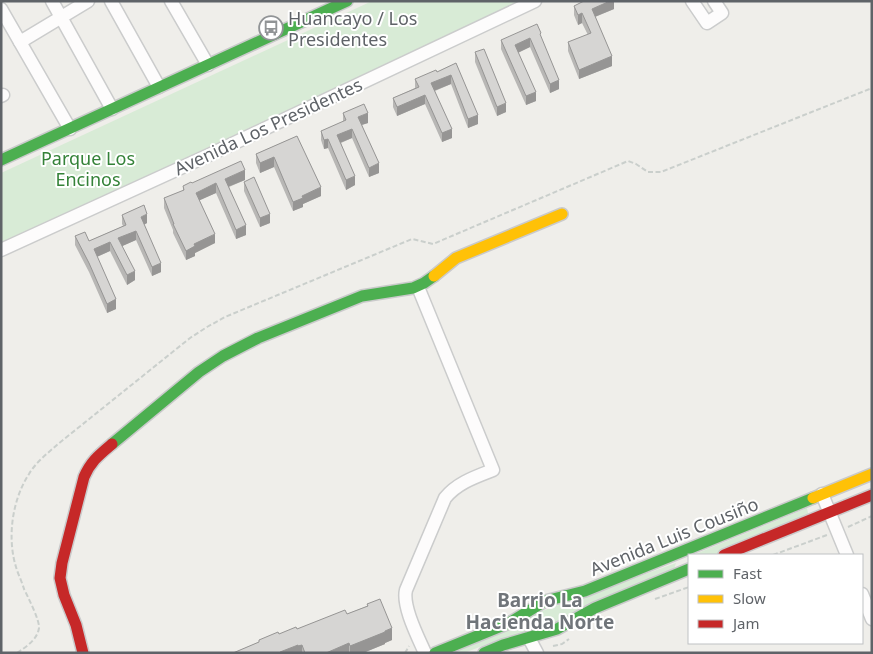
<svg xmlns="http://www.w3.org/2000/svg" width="873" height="654" font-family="'Noto Sans',sans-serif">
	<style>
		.green { fill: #d8ebd6 }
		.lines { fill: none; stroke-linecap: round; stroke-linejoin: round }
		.street-casing { stroke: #cbcccc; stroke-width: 15 }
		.fast-casing { stroke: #cacacb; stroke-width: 14 }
		.slow-casing { stroke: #cacacb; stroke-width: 14 }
		.jam-casing { stroke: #cacacb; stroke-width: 14 }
		.path { stroke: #cacfcc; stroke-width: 2; stroke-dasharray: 5 2.5; stroke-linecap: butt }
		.street { stroke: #fdfcfc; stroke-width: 12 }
		.fast { stroke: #4caf50; stroke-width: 11 }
		.slow { stroke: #ffc107; stroke-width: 11 }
		.jam { stroke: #c62828; stroke-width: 11 }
		.wall { fill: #b8b7b5 }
		.shaded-wall { fill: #969594 }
		.building { fill: #d6d5d3; stroke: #969594 }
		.labels { text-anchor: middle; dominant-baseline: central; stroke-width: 4; stroke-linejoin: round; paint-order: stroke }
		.poi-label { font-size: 18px; fill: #5f6368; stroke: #fff; text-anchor: start }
		.street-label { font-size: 18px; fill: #5f6368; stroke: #fff }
		.park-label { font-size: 18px; fill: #348238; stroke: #fff }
		.neighbourhood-label { font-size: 19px; font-weight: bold; fill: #70757a; stroke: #fff }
	</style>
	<rect width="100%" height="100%" fill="#efeeea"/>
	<g class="green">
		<path d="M372,1h150l-521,243v-71z"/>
		<path d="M807,508l2,10 -90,37h-26z"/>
		<path d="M676,563l-2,6 -127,58 -49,13 -34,13h-21l88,-38z"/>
	</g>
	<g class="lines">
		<g class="street-casing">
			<g id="street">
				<path d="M52,1l60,108"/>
				<path d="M111,1l48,86"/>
				<path d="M171,1l37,64"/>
				<path d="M692,1l15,22 15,-10 -8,-12"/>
				<path d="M1,9l69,120"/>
				<path d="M20,42l68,-41"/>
				<path d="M1,96l2,-1"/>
				<path d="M1,250l210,-96 324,-153"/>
				<path d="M418,287l75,183c-18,7 -36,13 -48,28l-39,92c-4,16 12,47 19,63"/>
				<path d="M822,494l25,61"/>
				<path d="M862,594l10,25"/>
				<path d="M529,638l8,15"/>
			</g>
		</g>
		<g class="fast-casing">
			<g id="fast">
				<path d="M1,160l346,-159"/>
				<path d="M112,444l87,-72 24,-16 35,-18 104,-42 51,-8 11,-5 10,-7"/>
				<path d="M435,653l74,-30 36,-22 40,-10 228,-93"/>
				<path d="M484,653l19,-8 54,-16 38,-21 94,-39"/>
			</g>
		</g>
		<g class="slow-casing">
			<g id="slow">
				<path d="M434,276l22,-18 106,-44"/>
				<path d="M813,498l59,-24"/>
			</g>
		</g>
		<g class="jam-casing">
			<g id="jam">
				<path d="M724,555l148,-60"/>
				<path d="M83,653l-7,-28 -12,-30 -4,-17 2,-15 22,-86c7,-16 15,-22 28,-33"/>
			</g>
		</g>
		<g class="path">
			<path d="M848,527l24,-11"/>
			<path d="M773,555l54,-20"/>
			<path d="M655,599l34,-12"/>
			<path d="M553,646l9,-2 7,-5"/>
			<path d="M17,653c10,-7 20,-13 22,-25 1,-7 -11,-31 -15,-39 -2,-7 -6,-15 -8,-22 -9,-29 -4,-67 13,-93 7,-12 19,-21 29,-30l132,-106 17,-11 18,-10 187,-78 21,5 195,-83 8,3 12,8h13l211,-84"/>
			<path d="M405,653l4,-7"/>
		</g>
		<use href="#street" class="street"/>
		<use href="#fast" class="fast"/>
		<use href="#slow" class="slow"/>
		<use href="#jam" class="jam"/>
	</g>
	<g class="wall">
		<path d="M614,1v8l-19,8 17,49 -33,13 -11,-28v-9l20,-7 -6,-12 -4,2 -4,-10v-9z"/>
		<path d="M541,38l18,51 -9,4 -20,-46 -12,6 18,48 -10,4 -25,-56v-9z"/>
		<path d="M475,52l31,60 -9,4 -22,-54z"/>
		<path d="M456,63l22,61 -10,4 -17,-44 -16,7 17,47 -10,4 -17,-38 -28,12 -4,-9v-9l22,-10v-9l22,-7z"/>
		<path d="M343,113l25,10 -6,2 17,48 -10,4 -17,-39 -11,5 14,42 -9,5 -18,-42 -4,1 -3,-9v-9l22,-9z"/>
		<path d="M297,136l24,60 -18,8v3l-10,4 -19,-44 -14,6 -4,-10v-9z"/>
		<path d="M245,180l-16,7 17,48 -10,4 -20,-46 -17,7 16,43 -20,10v3l-9,4 -13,-27v-3l-9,-22v-10l19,-7v-5l9,-3z"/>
		<path d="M244,182l26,41 -10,4 -16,-36z"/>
		<path d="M122,215l25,8 -3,2 17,47 -9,4 -16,-36 -14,6 13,34 -8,5 -17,-34 -13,6 19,52 -9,4 -18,-41 -14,-27v-9l14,5 34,-15 -1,-2z"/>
		<path d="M367,604l25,36 -7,3v1l-22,9h-130l26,-11v-2l20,-6 18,-5 50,-15 20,-8z"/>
	</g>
	<g class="shaded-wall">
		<path d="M610,1h4v8l-22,9v-9z"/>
		<path d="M582,13v10l-4,2v-10z"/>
		<path d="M530,38v9l-15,7v-9z"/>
		<path d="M612,56v10l-33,13v-9z"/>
		<path d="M451,75v9l-20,8v-9z"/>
		<path d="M559,80v9l-9,4v-9z"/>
		<path d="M536,92v9l-10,4v-9z"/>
		<path d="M425,95v9l-28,12v-9z"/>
		<path d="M506,103v9l-9,4v-9z"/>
		<path d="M368,113v10l-10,3v-9z"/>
		<path d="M478,115v9l-10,4v-9z"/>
		<path d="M352,129v9l-15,6v-9z"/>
		<path d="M452,129v9l-10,4v-9z"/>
		<path d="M328,139v9l-4,1v-9z"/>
		<path d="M274,157v10l-14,6v-10z"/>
		<path d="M379,163v10l-10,4v-9z"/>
		<path d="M245,170v10l-20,8v-9z"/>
		<path d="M355,176v9l-9,5v-10z"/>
		<path d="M216,183v10l-20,9v-9z"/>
		<path d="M321,187v9l-18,8v3l-10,4v-9l9,-6z"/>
		<path d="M147,214v9l-6,3v-9z"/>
		<path d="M270,214v9l-10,4v-9z"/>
		<path d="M246,225v10l-10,4v-9z"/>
		<path d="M136,231v9l-18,8v-10z"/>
		<path d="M215,234v9l-20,10v3l-9,4v-9l8,-7z"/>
		<path d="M110,242v9l-16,7v-9z"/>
		<path d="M161,263v9l-9,4v-9z"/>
		<path d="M135,271v9l-8,5v-10z"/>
		<path d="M116,299v10l-9,4v-9z"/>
		<path d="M392,628v12l-7,3v1l-22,9h-13v-7z"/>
		<path d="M349,643v10h-23z"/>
		<path d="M298,645v8h-18v-1z"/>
		<path d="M302,645v8h-4v-7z"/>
	</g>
	<g class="building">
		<path d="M584,1h26l-18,8 20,47 -33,14 -11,-28 23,-9 -9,-20 -4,2 -4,-9z"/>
		<path d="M537,24l4,9 -1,1 19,46 -9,4 -20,-46 -15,7 21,47 -10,4 -25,-56z"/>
		<path d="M484,49l22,54 -9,4 -22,-55z"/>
		<path d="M456,63l22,52 -10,4 -17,-44 -20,8 21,46 -10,4 -17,-38 -28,12 -4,-9 26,-11 -4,-8 21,-9 1,2z"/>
		<path d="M364,104l4,9 -10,4 21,46 -10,5 -17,-39 -15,6 18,41 -9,4 -18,-41 -4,1 -3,-9 25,-11 -3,-7z"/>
		<path d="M297,136l24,51 -19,9 1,2 -10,4 -19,-45 -14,6 -4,-9z"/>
		<path d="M241,161l4,9 -20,9 21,46 -10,5 -20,-47 -20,10 19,41 -21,10 1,2 -9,5 -13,-27h1l-10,-26 20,-8 -1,-4 8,-4 1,1z"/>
		<path d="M254,177l16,37 -10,4 -16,-36z"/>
		<path d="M144,205l3,9 -6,3 20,46 -9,4 -16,-36 -18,7 17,33 -8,4 -17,-33 -16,7 22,50 -9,5 -18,-41 -14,-27 10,-4 4,9 37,-16 -4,-10z"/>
		<path d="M380,599l12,29 -7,3v1l-35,14 -1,-3 -23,10h-21l-3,-8 -4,1v-1l-18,7 1,1h-48l26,-11v-2l19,-8 1,2 17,-7 1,2 48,-19 2,4 21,-8 -1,-2z"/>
	</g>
	<defs>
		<g id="bus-ring" transform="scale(1.25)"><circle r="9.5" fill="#fff" stroke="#919496" stroke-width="1.5"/><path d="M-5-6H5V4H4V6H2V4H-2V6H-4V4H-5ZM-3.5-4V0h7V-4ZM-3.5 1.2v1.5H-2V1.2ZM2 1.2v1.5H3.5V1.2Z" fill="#919496"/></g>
	</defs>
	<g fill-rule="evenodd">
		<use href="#bus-ring" x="271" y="28"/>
	</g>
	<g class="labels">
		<g class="poi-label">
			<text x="288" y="18">Huancayo / Los<tspan x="288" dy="21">Presidentes</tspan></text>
		</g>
		<g class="street-label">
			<text transform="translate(268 126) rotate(-25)">Avenida Los Presidentes</text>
			<text transform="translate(674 536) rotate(-22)">Avenida Luis Cousiño</text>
		</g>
		<g class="park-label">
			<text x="88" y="158">Parque Los<tspan x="88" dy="21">Encinos</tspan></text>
		</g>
		<g class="neighbourhood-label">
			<text x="540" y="600">Barrio La<tspan x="540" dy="22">Hacienda Norte</tspan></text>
		</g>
	</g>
	<rect width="873" height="654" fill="none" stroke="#5f6368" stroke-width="5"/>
	<rect x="688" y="554" width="175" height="90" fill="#ffffff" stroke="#bfc1c3"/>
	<rect x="698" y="570" width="25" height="8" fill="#4caf50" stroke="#bfc1c3"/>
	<text x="733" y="579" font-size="15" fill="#5f6368">Fast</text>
	<rect x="698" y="595" width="25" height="8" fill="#ffc107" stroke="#bfc1c3"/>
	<text x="733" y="604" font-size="15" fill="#5f6368">Slow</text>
	<rect x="698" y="620" width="25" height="8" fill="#c62828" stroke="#bfc1c3"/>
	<text x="733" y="629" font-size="15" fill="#5f6368">Jam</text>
</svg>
